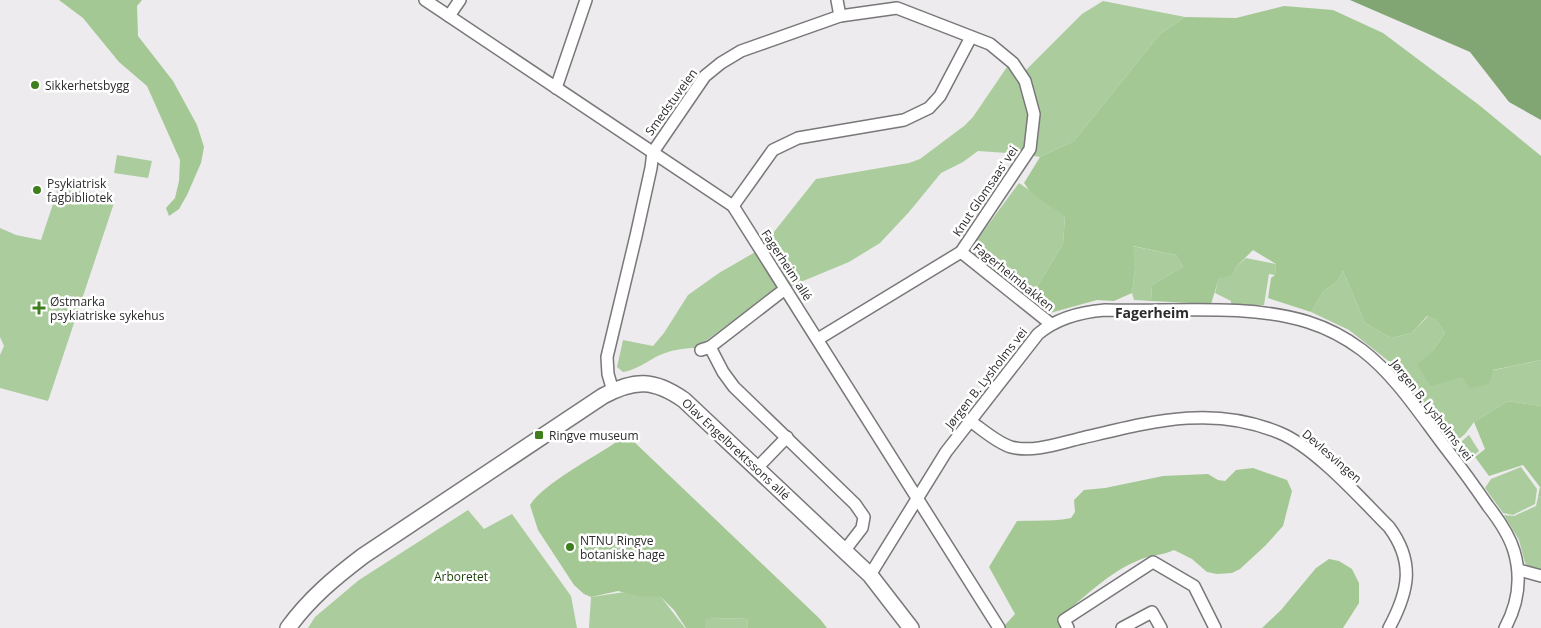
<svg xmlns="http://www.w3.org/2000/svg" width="1541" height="628" font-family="'Open Sans',sans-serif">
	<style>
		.green { fill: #abcc9d }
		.forest { fill: #a3c894 }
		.water { fill: #81a673 }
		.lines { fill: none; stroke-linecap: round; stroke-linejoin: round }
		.minor-casing { stroke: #797779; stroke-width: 14 }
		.tertiary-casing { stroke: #797779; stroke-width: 18 }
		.minor { stroke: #fff; stroke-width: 11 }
		.tertiary { stroke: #fff; stroke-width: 15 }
		.poi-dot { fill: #3f7e1c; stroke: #fff; stroke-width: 2 }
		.labels { text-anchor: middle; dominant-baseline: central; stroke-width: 5; stroke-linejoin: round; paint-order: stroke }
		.poi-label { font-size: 12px; fill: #2c2b2c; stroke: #fff; text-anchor: start }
		.street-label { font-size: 12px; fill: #2c2b2c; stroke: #fff }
		.park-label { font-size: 12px; fill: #1b3e07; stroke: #fff }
		.neighbourhood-label { font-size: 14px; font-weight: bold; fill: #2c2b2c; stroke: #fff }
	</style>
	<rect width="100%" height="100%" fill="#edebed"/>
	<g class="green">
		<path d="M1103,1l82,16 -25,17 -86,107 -34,16 -19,-3 -43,-3 -15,11 -22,11 -32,39 -29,31 -31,19 -58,24 -25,-44 50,-63 93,-16 11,-4 44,-33 9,-9 36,-53 9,14 64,-64z"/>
		<path d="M117,155l35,6 -4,17 -34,-5z"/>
		<path d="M59,180l2,4 54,16 -67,201 -48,-13v-33l4,-9 -4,-9v-109l16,7 25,5 16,-48 -3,-9z"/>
		<path d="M1019,183l46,32 -2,29 -33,54 -62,-46z"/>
		<path d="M1132,246l44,9 7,12 -31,18 -1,16 -17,-1 -2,-7 3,-24z"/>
		<path d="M757,251l22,36 -83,61c-13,0 -24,2 -36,7 -13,6 -23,15 -37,17l-6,-5 6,-27 30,6 11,-13 24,-38 31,-22z"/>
		<path d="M1246,258l30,6 -1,11 -6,-1 -5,31h-33v-4l-16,-8 4,-16 13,-1 5,-10z"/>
		<path d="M1343,271l22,52 26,15 21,-5 16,-17 8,4 9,13 -11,16 -16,16 44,12 79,-17v46l-33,-5 -34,21 -9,12 -12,10 -62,-81 -42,-33 -38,-18 13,-21 13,-9z"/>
		<path d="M1469,435l10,16 -13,11 -11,-15z"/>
		<path d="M1521,467l16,22 -2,15 -22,11 -10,-2 -18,-25 6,-9z"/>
		<path d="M1541,496v74l-10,-2 -6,-5 -6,-23 -15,-25 10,1 22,-10 2,-9z"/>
		<path d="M468,510l16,19 28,-15 59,82 6,32h-269l7,-11 44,-37z"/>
		<path d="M625,592l36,5 24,31h-96l2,-31z"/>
		<path d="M747,618l1,10h-43v-9z"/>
	</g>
	<g class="forest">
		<path d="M59,0h83l-5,6 1,30 35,45 24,44 7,22 -3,16 -14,32 -8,14 -10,7 -3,-8 9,-10 4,-17 1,-21 -33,-74 -28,-24 -36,-44z"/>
		<path d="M1284,6l49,4 50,23 96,72 62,51v204l-48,10 -4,14 -19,4 -8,-11 -31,9 -14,-21 17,-16 11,-16 -9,-13 -9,-4 -15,17 -21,5 -26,-15 -22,-52 -6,11 -13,9 -13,21 -43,-14 3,-20 4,-3 1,-11 -23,-14 -16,16 -5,10 -13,2 -8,26 -60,-3 1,-16 31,-18 -7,-12 -43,-9 2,23 -3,24 -18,8 -17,-1 -47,13 -20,-15 33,-54 2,-28 -34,-23 -7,-10 16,-26 34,-16 86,-107 25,-17 51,1z"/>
		<path d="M1508,401l33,5v90l-3,1 2,-10 -17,-22 -34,11 -14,-19 10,-8 -11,-27z"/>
		<path d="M630,438l190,181 7,9h-79l-1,-10 -42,1v9h-19l-12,-18 -13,-13 -23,-1 -20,-5 -27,6 -7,-3 -10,-9 -36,-55 -8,-25c13,-21 66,-49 88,-64z"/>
		<path d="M1253,468l34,12 5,11 -9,35 -17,19 -26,24 -8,4 -15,1 -10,-2 -15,-13 -18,-9c-13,6 -25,5 -37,11 -27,11 -48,32 -70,50l-1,17h-60l-2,-2 11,-12 -26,-47 28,-46c18,-1 37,1 54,-3l4,-6 -1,-12 10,-10 21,-2 58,-12 45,-2 10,6 7,1 11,-11z"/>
		<path d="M1329,559l10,2 13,8 7,14v20l-16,25h-81l19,-18 35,-42z"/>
	</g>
	<path class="water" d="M1350,0h191v120l-32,-18 -39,-50z"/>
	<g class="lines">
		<g class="minor-casing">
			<g id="minor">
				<path d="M425,0l308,206 266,422"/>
				<path d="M837,0l3,16"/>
				<path d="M449,16l11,-16"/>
				<path d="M556,88l30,-88"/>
				<path d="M733,206l40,-56 25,-12 106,-18 25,-12 11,-12 31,-59"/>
				<path d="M961,252l90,72"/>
				<path d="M710,347l13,25 11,15 121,117 9,13 -2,11 -17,22"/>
				<path d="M701,350l9,-3 75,-58"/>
				<path d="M613,391l-5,-17 -1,-17 29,-121 15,-68 2,-16 52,-76 16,-13 20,-12 99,-35 57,-8 93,36 23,19 12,18 9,33 -4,35 -69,103 -143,87"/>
				<path d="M970,421c12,8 27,22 41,26 23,6 49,-4 71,-9 68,-16 130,-34 198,-5 36,15 81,66 109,94 26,35 20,64 0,101"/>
				<path d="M757,468l30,-31"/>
				<path d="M1519,570l22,6"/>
				<path d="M870,575l76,-123 92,-118c19,-16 42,-22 67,-24 64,2 143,-7 203,12 19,6 38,16 54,28 35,27 59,66 86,101 14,18 27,36 40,55 11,14 21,28 26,45 8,27 4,53 -9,77"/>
				<path d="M1068,628l-4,-8 89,-58 41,24 21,42"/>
				<path d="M1122,628l30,-16 9,16"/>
			</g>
		</g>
		<g class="tertiary-casing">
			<path id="tertiary" d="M288,628c21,-29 46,-50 75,-72l240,-160c32,-17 51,-17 81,4l186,175 41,53"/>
		</g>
		<use href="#minor" class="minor"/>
		<use href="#tertiary" class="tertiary"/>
	</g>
	<g class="poi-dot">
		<circle cx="35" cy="85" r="5"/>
		<circle cx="37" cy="190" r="5"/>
		<path d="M36.5 300.5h5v5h5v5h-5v5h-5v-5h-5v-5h5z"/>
		<rect x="534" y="430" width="10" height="10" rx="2.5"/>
		<circle cx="570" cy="547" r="5"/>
	</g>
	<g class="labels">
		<g class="poi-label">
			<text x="45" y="85">Sikkerhetsbygg</text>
			<text x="47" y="183">Psykiatrisk<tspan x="47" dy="14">fagbibliotek</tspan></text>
			<text x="50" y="301">Østmarka<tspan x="50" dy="14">psykiatriske sykehus</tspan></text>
			<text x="549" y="435">Ringve museum</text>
			<text x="580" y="540">NTNU Ringve<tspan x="580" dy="14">botaniske hage</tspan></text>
		</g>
		<g class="street-label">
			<text transform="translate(671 102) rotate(-54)">Smedstuveien</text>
			<text transform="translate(985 191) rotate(-56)">Knut Glomsaas' vei</text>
			<text transform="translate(787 265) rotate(57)">Fagerheim allé</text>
			<text transform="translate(1014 277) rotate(39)">Fagerheimbakken</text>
			<text transform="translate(986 378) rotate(-52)">Jørgen B. Lysholms vei</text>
			<text transform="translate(1432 410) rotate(52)">Jørgen B. Lysholms vei</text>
			<text transform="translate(736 449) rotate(43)">Olav Engelbrektssons allé</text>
			<text transform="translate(1332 456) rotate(41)">Devlesvingen</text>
		</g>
		<g class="park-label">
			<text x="461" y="576">Arboretet</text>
		</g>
		<g class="neighbourhood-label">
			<text x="1152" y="312">Fagerheim</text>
		</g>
	</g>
</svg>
